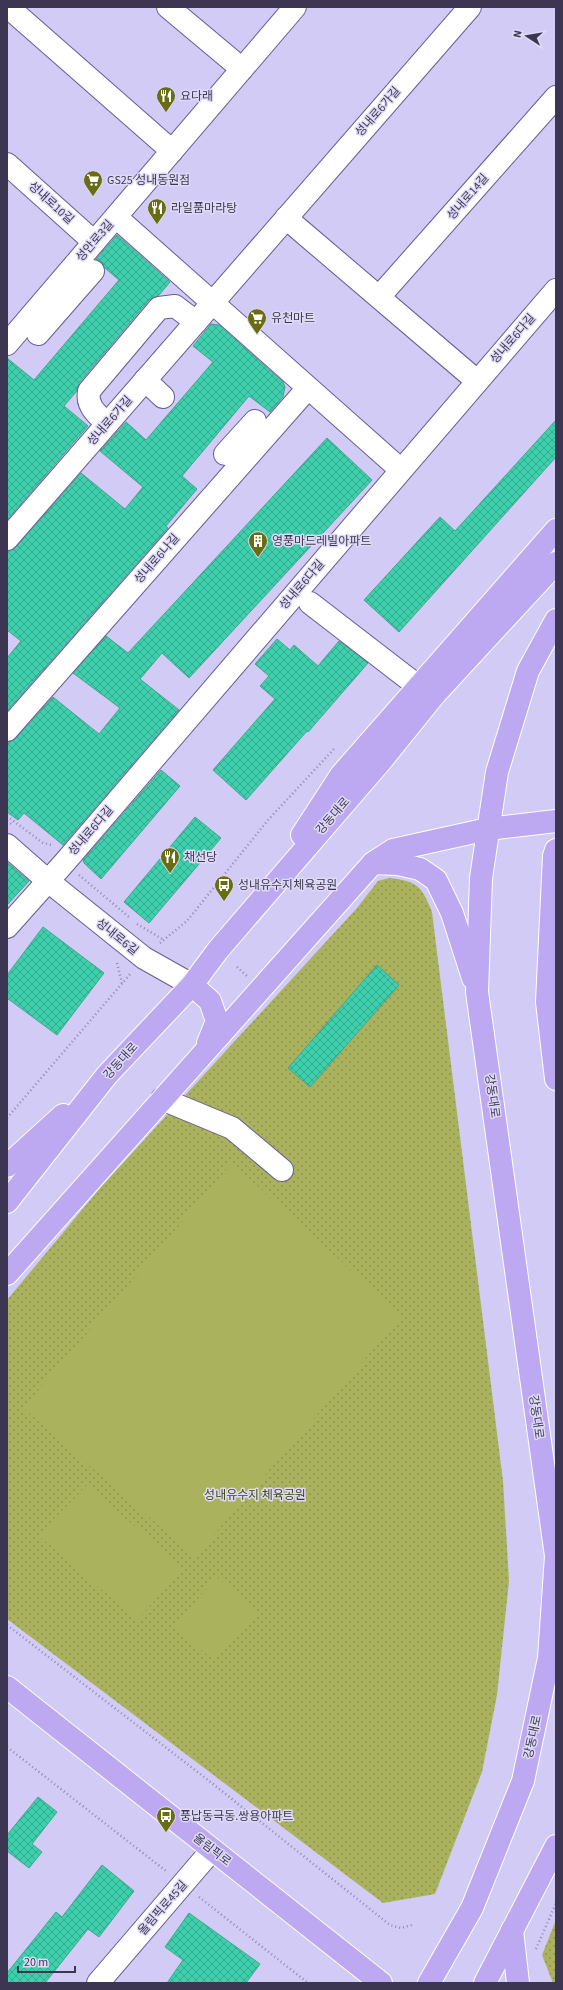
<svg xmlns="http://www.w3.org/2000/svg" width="563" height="1990" font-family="'Source Sans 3','Noto Sans KR',sans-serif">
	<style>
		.green { fill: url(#green-dots) }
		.pitch { fill: #abb25e }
		.building { fill: url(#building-cross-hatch); stroke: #45a48a }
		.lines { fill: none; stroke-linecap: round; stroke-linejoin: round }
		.minor-casing { stroke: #685a98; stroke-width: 24 }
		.major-casing { stroke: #fff; stroke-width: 24 }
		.path { stroke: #8f89ad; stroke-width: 2.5; stroke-dasharray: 1 3; stroke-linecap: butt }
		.minor { stroke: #fff; stroke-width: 22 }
		.major { stroke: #bca9f2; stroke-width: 22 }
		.labels { text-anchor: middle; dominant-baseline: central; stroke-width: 3; stroke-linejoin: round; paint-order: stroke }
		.poi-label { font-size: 12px; fill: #3c3652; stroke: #dfdbf7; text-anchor: start }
		.street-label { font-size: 12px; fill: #3c3652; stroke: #dfdbf7 }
		.park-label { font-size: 12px; fill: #3f4215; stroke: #dfdbf7 }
	</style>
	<defs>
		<pattern id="green-dots" width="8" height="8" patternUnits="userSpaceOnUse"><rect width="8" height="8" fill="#abb25e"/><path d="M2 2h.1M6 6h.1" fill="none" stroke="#8c9250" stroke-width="1.8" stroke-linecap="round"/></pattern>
		<pattern id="building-cross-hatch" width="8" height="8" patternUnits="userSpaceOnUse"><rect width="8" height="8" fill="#3ed0ad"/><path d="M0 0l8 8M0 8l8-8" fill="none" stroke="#35aa8f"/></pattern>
	</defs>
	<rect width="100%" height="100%" fill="#d2cbf6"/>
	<g class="green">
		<path d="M389,878c28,3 33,8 43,34l71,569 6,100 -12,114 -15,77 -47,122 -52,9 -376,-284v-319l94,-113 256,-279 21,-27z"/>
		<path d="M556,1920v63h-3l-11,-28z"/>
	</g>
	<g class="pitch">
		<path d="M232,1163l170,153 -207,241 -172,-149z"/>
		<path d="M87,1485l97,84 -47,51 -99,-85z"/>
		<path d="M217,1577l41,35 -46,47 -38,-33z"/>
	</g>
	<g class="building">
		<path d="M117,235l53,47 -11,13 -10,5 -70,83 -3,9 -12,14 24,20 -81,94v-162l27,22 85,-100 -14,-12 -4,-6 -5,-3z"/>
		<path d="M211,324l8,1 64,57 2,5 -2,10 -13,15 -21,-16 -67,80 15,13 -31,37 2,2 -161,183v-53l14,-17 -14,-11v-79l9,-4 65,-74 44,36 18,-22 -43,-36 26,-29 20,18 67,-78 -20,-16z"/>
		<path d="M556,420v37l-157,175 -35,-32 76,-83 15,14z"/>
		<path d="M327,438l45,42 -183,198 -27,-25 -22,26 39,31 -116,135 -39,-32 -6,7 -11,-8v-70l9,-4 37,-41 46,37 21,-26 -47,-35 33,-37 22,17z"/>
		<path d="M277,639l13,11 4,-5 24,21 21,-25 29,22 -60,69 -1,-1 -61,69 -33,-30 62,-71 -15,-13 9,-10 -14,-12z"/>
		<path d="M161,770l19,16 -79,93 -17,-16 -1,-3z"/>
		<path d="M195,817l26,21 -72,85 -25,-21z"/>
		<path d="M7,862l22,19 -22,24z"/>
		<path d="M43,927l61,46 -47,62 -50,-37v-23z"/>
		<path d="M377,965l22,20 -89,102 -22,-19z"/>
		<path d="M38,1797l19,15 -25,32 10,8 -13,16 -22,-17v-16z"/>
		<path d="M102,1865l32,26 -35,46 -11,-8 -43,54h-38v-10l49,-61 6,5z"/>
		<path d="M189,1913l71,51 -14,19h-79l16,-23 -18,-13z"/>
	</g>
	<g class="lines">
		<g class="minor-casing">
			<g id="minor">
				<path d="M8,7l164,144"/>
				<path d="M168,7l74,62"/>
				<path d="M7,164l87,78"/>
				<path d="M116,217l285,253"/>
				<path d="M286,218l191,163"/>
				<path d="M379,297l177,-200"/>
				<path d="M38,334l55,-63"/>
				<path d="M7,344l288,-337"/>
				<path d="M145,380l18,17"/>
				<path d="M107,424c-10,-10 -21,-18 -18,-33l70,-83 16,-2 21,16"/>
				<path d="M225,454l30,-33"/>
				<path d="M7,539l463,-532"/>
				<path d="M310,603l109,84"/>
				<path d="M7,730l301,-342"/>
				<path d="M7,845l41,36 96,77 48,27"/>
				<path d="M7,927l58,-65 491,-572"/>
				<path d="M162,1099l70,29 50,42"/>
				<path d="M98,1983l114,-133"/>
			</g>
		</g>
		<g class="major-casing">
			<g id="major">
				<path d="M302,835l39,-60 215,-245"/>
				<path d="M556,850l-2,6 -7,146 9,77"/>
				<path d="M373,863l25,1 22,5 16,11 16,33 21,65"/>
				<path d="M192,985l18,16 7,20 -9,22"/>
				<path d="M7,1166l56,-51"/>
				<path d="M7,1202l100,-127 85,-90 26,-35 163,-189 54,-67 121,-131"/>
				<path d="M7,1274l366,-411 20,-13 95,-21 68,-8"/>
				<path d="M7,1687l374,296"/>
				<path d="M512,1930l6,53"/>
				<path d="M429,1983l43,-75 51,-127 26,-123 7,-102 -79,-564 4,-114 16,-106 31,-101 28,-51"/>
				<path d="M485,1983l71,-137"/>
			</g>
		</g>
		<g class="path">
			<path d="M7,816l36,27 9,2"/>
			<path d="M7,821l6,4"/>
			<path d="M79,875l50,42"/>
			<path d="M137,924l27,16"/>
			<path d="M160,943l27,-22 81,-101 66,-71"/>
			<path d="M117,963l5,20"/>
			<path d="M237,967l10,9"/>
			<path d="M7,1118l124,-145"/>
			<path d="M7,1625l201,155 182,145 11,3 11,-3"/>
			<path d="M7,1747l159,124"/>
			<path d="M199,1897l109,86"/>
			<path d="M536,1949l20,-46"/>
		</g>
		<use href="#minor" class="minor"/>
		<use href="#major" class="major"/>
	</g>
	<defs>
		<g id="restaurant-pin" transform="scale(1)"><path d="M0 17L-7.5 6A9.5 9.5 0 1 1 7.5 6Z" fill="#696d12" stroke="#dfdbf7"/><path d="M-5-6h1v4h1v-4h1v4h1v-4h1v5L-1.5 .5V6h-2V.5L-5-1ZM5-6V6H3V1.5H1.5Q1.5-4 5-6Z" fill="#fff"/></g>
		<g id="supermarket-pin" transform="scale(1)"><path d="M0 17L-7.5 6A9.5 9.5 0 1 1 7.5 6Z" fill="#696d12" stroke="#dfdbf7"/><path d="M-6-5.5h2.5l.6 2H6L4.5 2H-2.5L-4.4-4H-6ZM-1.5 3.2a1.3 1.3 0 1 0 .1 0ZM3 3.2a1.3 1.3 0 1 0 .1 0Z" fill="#fff"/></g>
		<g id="building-pin" transform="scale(1)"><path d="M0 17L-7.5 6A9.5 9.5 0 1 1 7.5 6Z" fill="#696d12" stroke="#dfdbf7"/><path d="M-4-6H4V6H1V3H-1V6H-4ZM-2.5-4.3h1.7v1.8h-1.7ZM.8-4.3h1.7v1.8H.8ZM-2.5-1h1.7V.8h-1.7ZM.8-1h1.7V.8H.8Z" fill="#fff"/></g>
		<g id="bus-pin" transform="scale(1)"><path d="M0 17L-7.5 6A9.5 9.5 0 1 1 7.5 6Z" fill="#696d12" stroke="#dfdbf7"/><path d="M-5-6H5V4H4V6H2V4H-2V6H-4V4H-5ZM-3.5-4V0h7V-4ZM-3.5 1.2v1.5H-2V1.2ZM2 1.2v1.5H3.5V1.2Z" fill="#fff"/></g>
	</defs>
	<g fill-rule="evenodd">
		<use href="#restaurant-pin" x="166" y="96"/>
		<use href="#supermarket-pin" x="93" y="180"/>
		<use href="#restaurant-pin" x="157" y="208"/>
		<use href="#supermarket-pin" x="257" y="318"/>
		<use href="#building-pin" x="258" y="541"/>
		<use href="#restaurant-pin" x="170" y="857"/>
		<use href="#bus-pin" x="224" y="885"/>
		<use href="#bus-pin" x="166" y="1816"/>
	</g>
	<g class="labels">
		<g class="poi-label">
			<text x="180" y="96">요다래</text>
			<text x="107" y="180">GS25 성내동원점</text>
			<text x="171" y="208">라일품마라탕</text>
			<text x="271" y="318">유천마트</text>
			<text x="272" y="541">영풍마드레빌아파트</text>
			<text x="184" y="857">채선당</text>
			<text x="238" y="885">성내유수지체육공원</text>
			<text x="180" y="1816">풍납동극동.쌍용아파트</text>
		</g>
		<g class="street-label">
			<text transform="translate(378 112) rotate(-49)">성내로6가길</text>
			<text transform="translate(468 197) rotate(-49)">성내로14길</text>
			<text transform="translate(51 203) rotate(42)">성내로10길</text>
			<text transform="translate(95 241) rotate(-49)">성안로3길</text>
			<text transform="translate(513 339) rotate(-49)">성내로6다길</text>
			<text transform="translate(110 421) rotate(-49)">성내로6가길</text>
			<text transform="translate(157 559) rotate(-49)">성내로6나길</text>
			<text transform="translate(302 585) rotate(-49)">성내로6다길</text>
			<text transform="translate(333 816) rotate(-49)">강동대로</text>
			<text transform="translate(91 831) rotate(-49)">성내로6다길</text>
			<text transform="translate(117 937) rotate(39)">성내로6길</text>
			<text transform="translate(121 1061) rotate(-48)">강동대로</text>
			<text transform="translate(492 1096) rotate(82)">강동대로</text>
			<text transform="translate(536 1417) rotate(82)">강동대로</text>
			<text transform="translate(533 1737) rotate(-78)">강동대로</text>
			<text transform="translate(212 1850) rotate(38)">올림픽로</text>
			<text transform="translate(163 1908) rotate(-49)">올림픽로45길</text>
		</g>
		<g class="park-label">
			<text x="255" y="1495">성내유수지 체육공원</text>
		</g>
	</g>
	<rect width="563" height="1990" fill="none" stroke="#3c3652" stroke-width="16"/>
	<g transform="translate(527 36) rotate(282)" stroke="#dfdbf7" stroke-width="3" paint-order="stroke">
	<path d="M0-3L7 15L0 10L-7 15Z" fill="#3c3652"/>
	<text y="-6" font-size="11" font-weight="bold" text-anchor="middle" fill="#3c3652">N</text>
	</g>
	<path d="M18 1966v6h57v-6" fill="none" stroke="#3c3652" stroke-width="2"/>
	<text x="24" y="1966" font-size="12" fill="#3c3652" stroke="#dfdbf7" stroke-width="3" paint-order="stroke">20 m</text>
</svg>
